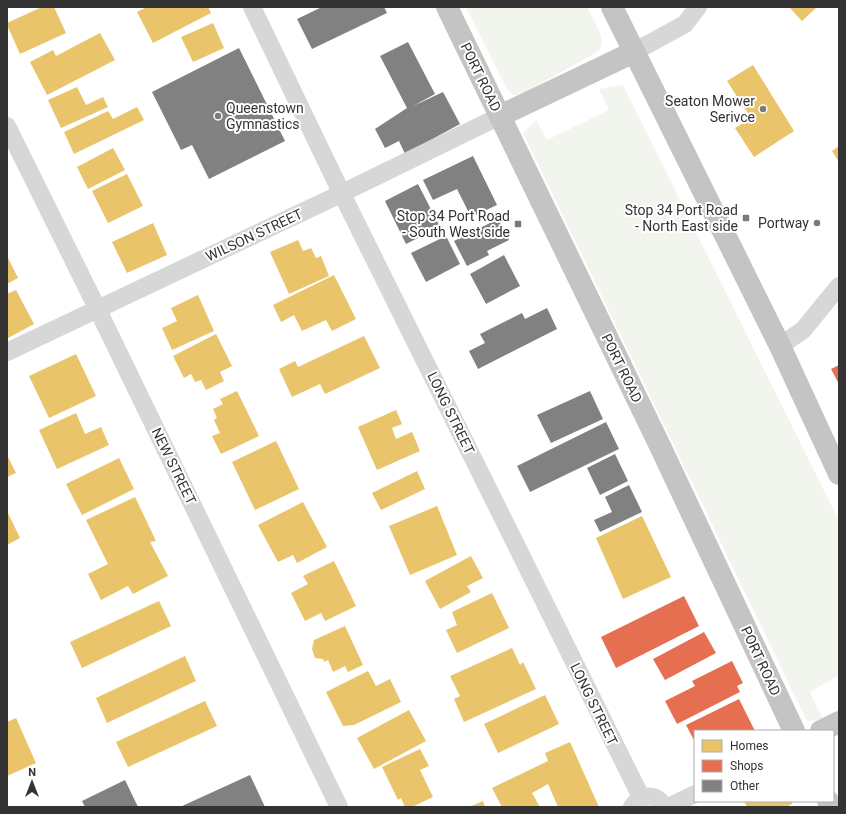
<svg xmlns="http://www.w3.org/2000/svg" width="846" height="814" font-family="Roboto,sans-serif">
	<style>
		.green { fill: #f1f5ed }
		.homes { fill: #e9c46a }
		.shops { fill: #e76f51 }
		.building { fill: #818181 }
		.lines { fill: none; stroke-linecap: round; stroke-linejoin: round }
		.street { stroke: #d7d7d7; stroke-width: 18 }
		.highway { stroke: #c4c4c4; stroke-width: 22 }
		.poi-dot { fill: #7a7a7a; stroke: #fff; stroke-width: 1.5 }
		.labels { text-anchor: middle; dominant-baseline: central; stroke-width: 4; stroke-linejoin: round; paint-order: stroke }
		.street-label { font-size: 14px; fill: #333; stroke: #fff }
		.poi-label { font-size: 14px; fill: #333; stroke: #fff; text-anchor: end }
	</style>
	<rect width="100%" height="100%" fill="#fff"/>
	<g class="green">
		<path d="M466,7h121l13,26 2,10 -3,8 -77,43 -9,1 -6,-6z"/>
		<path d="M623,85l216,436v154l-29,17 13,28 -16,1 -284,-588 13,-13 11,20 62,-30 -10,-21z"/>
	</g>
	<g class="homes">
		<path d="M42,7h12l12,26 -46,21 -13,-29v-2z"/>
		<path d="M147,7h61l3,6 -58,30 -16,-31z"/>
		<path d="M789,7h28l-15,14z"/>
		<path d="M213,23l11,25 -31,14 -12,-25z"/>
		<path d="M100,33l15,27 -68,35 -17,-33 23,-12 3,6z"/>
		<path d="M753,65l41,66 -40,26 -19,-29 16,-10 -24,-37z"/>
		<path d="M77,87l9,18 17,-8 5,10 -47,21 -13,-28z"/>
		<path d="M137,107l7,13 -70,34 -10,-22 44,-21 5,8z"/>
		<path d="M839,146v16l-7,-11z"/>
		<path d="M113,148l12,22 -37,19 -11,-22z"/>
		<path d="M127,174l16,32 -35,17 -16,-32z"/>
		<path d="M153,223l14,32 -40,18 -15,-31z"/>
		<path d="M298,240l5,11 8,-3 5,10 5,-2 8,20 -40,18 -19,-42z"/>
		<path d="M7,256l11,22 -11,6z"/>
		<path d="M334,275l22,44 -24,12 -6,-11 -24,11 -8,-16 -13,7 -8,-17z"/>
		<path d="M16,290l18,34 -26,14 -1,-44z"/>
		<path d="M198,295l16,36 -42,19 -10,-22 15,-7 -6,-13z"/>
		<path d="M216,334l16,32 -12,6 4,9 -18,9 -5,-10 -6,2 -4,-8 -7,4 -11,-22z"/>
		<path d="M364,336l16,32 -55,26 -5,-10 -28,13 -13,-28 16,-8 3,6z"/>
		<path d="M76,354l20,42 -47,22 -20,-42z"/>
		<path d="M237,391l22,45 -38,18 -9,-18 8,-3 -6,-13 3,-2 -4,-9 10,-5 -3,-5z"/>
		<path d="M396,410l6,14 -10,4 4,11 16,-7 8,19 -43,19 -19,-43z"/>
		<path d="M76,413l9,21 16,-7 8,18 -52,24 -18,-39z"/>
		<path d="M276,441l23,48 -44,21 -23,-48z"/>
		<path d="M7,455l9,18 -9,4z"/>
		<path d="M119,458l15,31 -52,26 -16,-31z"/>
		<path d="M417,471l8,18 -44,21 -9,-17z"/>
		<path d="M135,497l21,44 -6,1 18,34 -35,18 -5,-8 -27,14 -13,-26 20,-10 -22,-44z"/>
		<path d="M303,502l24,45 -30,16 -4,-8 -15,7 -20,-37z"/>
		<path d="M437,506l20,49 -47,20 -21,-49z"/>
		<path d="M7,511l13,27 -13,7z"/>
		<path d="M642,516l29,61 -48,22 -27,-61z"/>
		<path d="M471,556l12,22 -16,8 4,6 -31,17 -15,-28z"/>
		<path d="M334,561l22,45 -31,15 -4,-8 -16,8 -14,-28 17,-9 -5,-8z"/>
		<path d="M492,593l17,35 -52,25 -11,-23 11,-5 -5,-13z"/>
		<path d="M159,601l12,25 -89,42 -12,-26z"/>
		<path d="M345,626l18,39 -15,7 -3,-6 -12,6 -5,-12 -4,2 -1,-3 -8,-1 -3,-9 2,-9z"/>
		<path d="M512,648l8,17 3,-3 13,27 -72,33 -10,-23 6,-3 -10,-20z"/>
		<path d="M185,656l11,25 -89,42 -11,-25z"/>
		<path d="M368,671l8,15 14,-7 11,23 -47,23 -11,1 -17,-34z"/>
		<path d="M545,695l14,29 -61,29 -14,-29z"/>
		<path d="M205,701l12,25 -89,41 -12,-25z"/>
		<path d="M409,710l17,31 -52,28 -17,-31z"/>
		<path d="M16,718l20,45 -29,13v-54z"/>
		<path d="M570,742l29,65h-41l-10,-23 -16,9 8,14h-38l-10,-19 56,-27 -3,-8z"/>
		<path d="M420,749l9,17 -9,4 13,27 -21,10h-7l-4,-9 -3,2 -16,-33z"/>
		<path d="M483,801l2,6h-16z"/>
		<path d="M744,801h47l1,3 -6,3h-39z"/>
	</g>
	<g class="shops">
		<path d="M839,365v19l-8,-15z"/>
		<path d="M684,596l15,30 -83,42 -15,-31z"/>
		<path d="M704,632l12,21 -51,27 -12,-21z"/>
		<path d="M732,661l11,22 -6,3 3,6 -63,32 -12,-23 30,-15 -3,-5z"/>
		<path d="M739,699l16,32h-60v11l-9,-17z"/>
	</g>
	<g class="building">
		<path d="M322,7h62l3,6 -75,36 -15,-30z"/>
		<path d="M408,42l27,52 -22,12 30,-14 17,32 -55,30 -6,-13 -14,7 -10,-19 32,-21 -27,-52z"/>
		<path d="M239,48l46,93 -76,38 -17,-34 -11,5 -29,-58z"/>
		<path d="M473,156l24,49 -26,12 -14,-28 -24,11 -10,-20z"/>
		<path d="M418,184l22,43 -34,17 -21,-43z"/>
		<path d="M498,219l11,21 -22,11 2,4 -22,11 -13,-25z"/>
		<path d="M446,236l14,28 -34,18 -15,-29z"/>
		<path d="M504,255l16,31 -34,18 -16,-30z"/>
		<path d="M547,308l10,21 -79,40 -9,-18 16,-8 -5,-9 42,-21 3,6z"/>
		<path d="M590,391l13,28 -52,24 -14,-28z"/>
		<path d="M606,422l13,27 -89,43 -13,-26z"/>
		<path d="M615,454l13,27 -28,14 -13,-27z"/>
		<path d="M629,485l13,27 -42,20 -6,-12 18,-8 -7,-15z"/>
		<path d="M250,775l15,32h-85z"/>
		<path d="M125,780l13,27h-53l-3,-6z"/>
	</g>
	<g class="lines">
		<g class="street">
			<path d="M252,7l90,187 299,603"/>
			<path d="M634,52l51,-28 13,-17"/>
			<path d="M7,126l90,182 242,499"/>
			<path d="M780,346l23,-16 36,-44"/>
			<path d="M7,352l323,-153 170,-83"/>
			<path d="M632,807c8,-13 25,-15 32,0"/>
			<path d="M668,807l27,-13"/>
		</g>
		<g class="highway">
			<path d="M447,7l213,439 134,285"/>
			<path d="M612,7l168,339 59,128"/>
			<path d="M500,116l134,-64"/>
			<path d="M821,731l18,-9"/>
			<path d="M828,801l3,6"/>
		</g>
	</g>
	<g class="poi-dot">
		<circle cx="763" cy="109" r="4"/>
		<circle cx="218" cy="116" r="4"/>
		<rect x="742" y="214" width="8" height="8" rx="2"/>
		<circle cx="817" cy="223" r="4"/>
		<rect x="514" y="220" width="8" height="8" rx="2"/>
	</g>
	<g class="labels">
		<g class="street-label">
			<text transform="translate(481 77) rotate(64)">PORT ROAD</text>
			<text transform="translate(254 235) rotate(-25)">WILSON STREET</text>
			<text transform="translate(622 368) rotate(64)">PORT ROAD</text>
			<text transform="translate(451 413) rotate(64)">LONG STREET</text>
			<text transform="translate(174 466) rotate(64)">NEW STREET</text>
			<text transform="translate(761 661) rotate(65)">PORT ROAD</text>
			<text transform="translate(594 704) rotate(64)">LONG STREET</text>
		</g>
		<g class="poi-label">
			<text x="755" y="101">Seaton Mower<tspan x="755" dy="16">Serivce</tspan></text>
			<text x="226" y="108" text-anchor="start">Queenstown<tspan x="226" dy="16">Gymnastics</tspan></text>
			<text x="738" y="210">Stop 34 Port Road<tspan x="738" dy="16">- North East side</tspan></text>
			<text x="510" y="216">Stop 34 Port Road<tspan x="510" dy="16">- South West side</tspan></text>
			<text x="809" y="223">Portway</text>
		</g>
	</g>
	<rect width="846" height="814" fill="none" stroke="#333333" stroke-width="16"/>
	<rect x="694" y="730" width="140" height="72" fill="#ffffff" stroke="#adadad"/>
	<rect x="702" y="740" width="20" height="12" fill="#e9c46a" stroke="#adadad"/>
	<text x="730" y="750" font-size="12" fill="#333333">Homes</text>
	<rect x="702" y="760" width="20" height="12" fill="#e76f51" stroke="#adadad"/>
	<text x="730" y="770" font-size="12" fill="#333333">Shops</text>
	<rect x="702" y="780" width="20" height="12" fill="#818181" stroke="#adadad"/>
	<text x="730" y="790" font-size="12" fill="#333333">Other</text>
	<g transform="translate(32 782)" stroke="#ffffff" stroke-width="3" paint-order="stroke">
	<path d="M0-3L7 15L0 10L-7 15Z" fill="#333333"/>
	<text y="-6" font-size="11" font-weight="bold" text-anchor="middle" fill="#333333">N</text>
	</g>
</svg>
